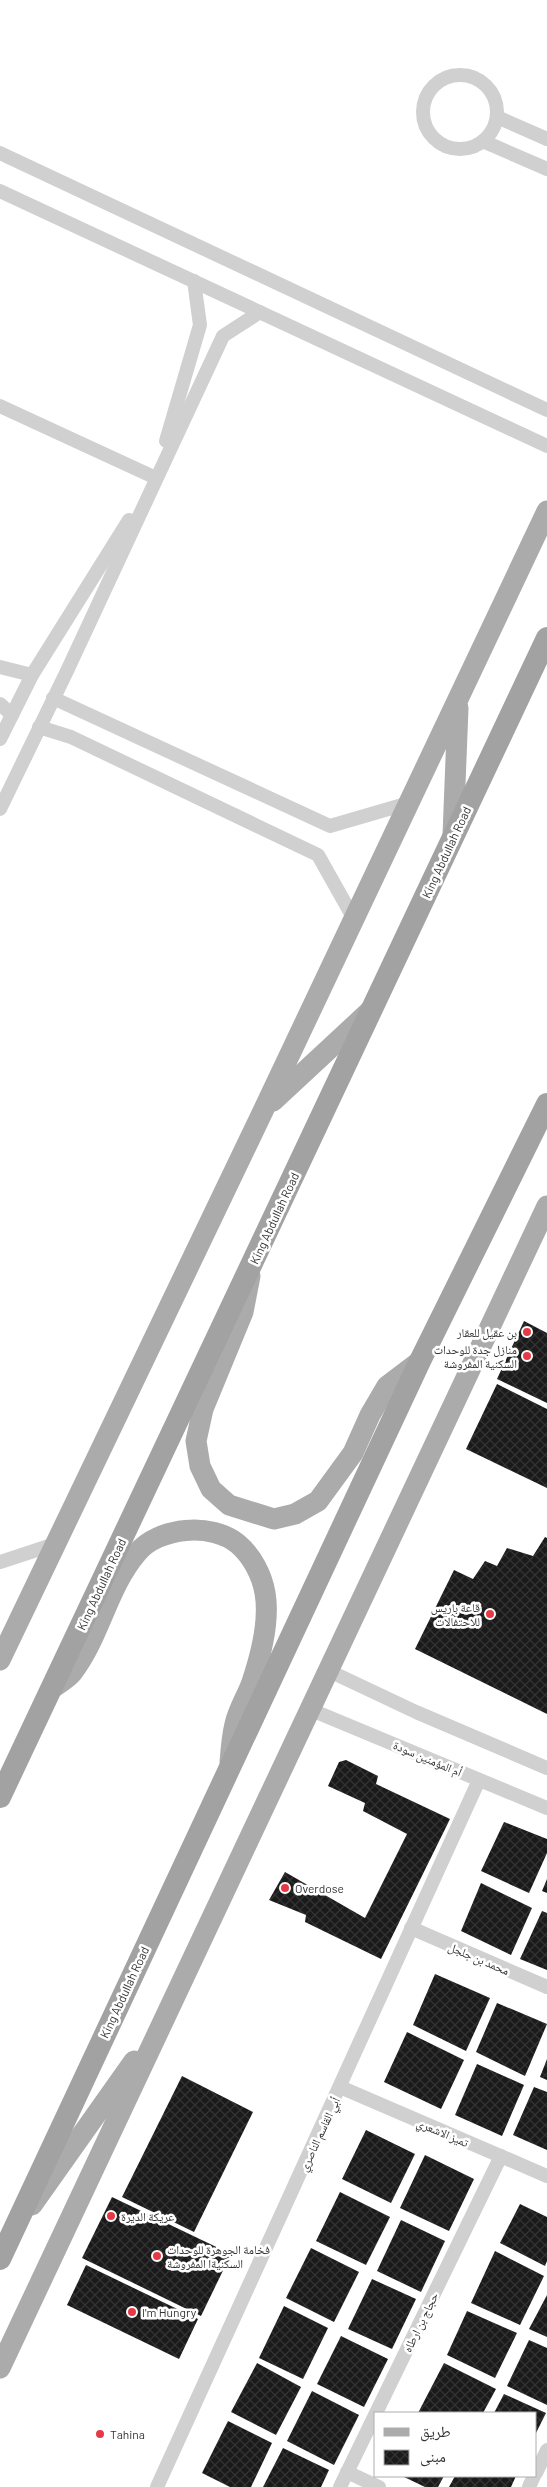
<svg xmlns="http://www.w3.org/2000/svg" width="547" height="2487" font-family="Barlow,'Noto Naskh Arabic',sans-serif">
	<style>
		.building { fill: url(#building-cross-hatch) }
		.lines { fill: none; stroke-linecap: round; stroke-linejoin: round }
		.minor { stroke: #d0d0d0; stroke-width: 14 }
		.primary { stroke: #ababab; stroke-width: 21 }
		.trunk { stroke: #a2a2a2; stroke-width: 22 }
		.poi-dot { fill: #e63946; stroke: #fff; stroke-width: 2 }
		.labels { text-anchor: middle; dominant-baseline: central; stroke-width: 5; stroke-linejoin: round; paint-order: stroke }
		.street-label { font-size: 12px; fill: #333; stroke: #fff }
		.poi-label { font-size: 12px; fill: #333; stroke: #fff; text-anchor: start }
	</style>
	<defs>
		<pattern id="building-cross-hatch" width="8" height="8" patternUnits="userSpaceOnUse" patternTransform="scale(1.25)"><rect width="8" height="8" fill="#1a1a1a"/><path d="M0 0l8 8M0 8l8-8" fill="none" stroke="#333"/></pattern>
	</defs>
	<rect width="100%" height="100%" fill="#fff"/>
	<g class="building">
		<path d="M524,1321l23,12v70l-50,-24z"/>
		<path d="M497,1384l50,25v79l-81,-39z"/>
		<path d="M545,1537l2,1v176l-132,-65 39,-79 19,9 12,-18 12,5 10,-18 26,8z"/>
		<path d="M346,1760l32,16 -2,8 74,35 -69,140 -76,-37 1,-7 -37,-15 16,-28 80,46 42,-84 -44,-23 2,-8 -37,-17 11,-24z"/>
		<path d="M504,1822l43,17v14l-18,40 -48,-22z"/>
		<path d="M547,1879v14l-5,-2z"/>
		<path d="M481,1883l51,25 -21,47 -50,-24z"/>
		<path d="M542,1911l5,2v57l-27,-11z"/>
		<path d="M435,1974l55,24 -24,53 -53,-26z"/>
		<path d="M497,2003l50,21 -22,52 -49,-24z"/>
		<path d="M407,2032l57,28 -23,49 -57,-27z"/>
		<path d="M547,2059v21l-7,-3z"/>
		<path d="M477,2064l47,21 -22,51 -47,-21z"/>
		<path d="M182,2076l71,36 -59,120 -72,-35z"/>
		<path d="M534,2087l13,5v58l-34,-15z"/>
		<path d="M366,2130l49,24 -24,49 -49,-24z"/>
		<path d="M425,2155l49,24 -25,52 -49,-23z"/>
		<path d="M340,2192l50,25 -24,48 -50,-24z"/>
		<path d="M112,2197l119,57 -30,62 -119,-58z"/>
		<path d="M520,2204l27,13v44l-2,5 -45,-23z"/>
		<path d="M401,2220l44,21 -24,51 -44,-21z"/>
		<path d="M311,2248l48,24 -25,50 -48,-24z"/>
		<path d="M495,2251l49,25 -24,49 -49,-22z"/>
		<path d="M86,2265l112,54 -19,40 -112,-54z"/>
		<path d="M372,2279l44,20 -24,50 -44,-20z"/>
		<path d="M547,2295v42l-18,-8z"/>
		<path d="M284,2306l44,22 -25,51 -44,-21z"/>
		<path d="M467,2311l50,22 -22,45 -48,-23z"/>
		<path d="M341,2336l47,23 -24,48 -47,-23z"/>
		<path d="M529,2340l18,8v57l-40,-19z"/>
		<path d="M257,2363l44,24 -25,48 -45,-23z"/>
		<path d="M444,2363l52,26 -13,24h-65z"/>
		<path d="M312,2391l47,24 -25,50 -47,-24z"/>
		<path d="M504,2394l42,19 -10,20v-20h-42z"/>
		<path d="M228,2421l44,22 -21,44h-21l-28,-14z"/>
		<path d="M283,2448l46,22 -8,17h-58z"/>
		<path d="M402,2476h42l-6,11h-13z"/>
		<path d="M455,2476h61l-5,11h-62z"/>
	</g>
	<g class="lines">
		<g class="minor">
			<circle cx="460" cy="112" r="37"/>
			<path d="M497,117l50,22"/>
			<path d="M485,142l62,27"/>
			<path d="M0,153l547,257"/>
			<path d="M0,191l547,255"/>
			<path d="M0,406l156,72"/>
			<path d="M166,441l34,-116 -6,-44"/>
			<path d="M0,667l32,8"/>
			<path d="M53,698l277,128 79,-23"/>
			<path d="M0,704l12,11"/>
			<path d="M39,727l32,10 247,118 36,64"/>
			<path d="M0,739l32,-64 97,-155"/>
			<path d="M0,809l67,-138 156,-335 37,-24"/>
			<path d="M0,1562l55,-18"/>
			<path d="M327,1670l89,42 131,56"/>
			<path d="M309,1709l238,99"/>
			<path d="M411,1928l136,59"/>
			<path d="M340,2087l207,89"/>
			<path d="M347,2472l32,15"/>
			<path d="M536,2473l11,-23"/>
			<path d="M157,2487l322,-707"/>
			<path d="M340,2487l161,-331"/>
			<path d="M529,2487l5,-11"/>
		</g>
		<g class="primary">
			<path d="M453,835l5,-127"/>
			<path d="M273,1101l98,-91"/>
			<path d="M250,1276l-7,36 -40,97 -7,32 4,25 11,23 18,16 45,14 21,-5 23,-13 35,-48 17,-38 17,-29 33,-25"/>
			<path d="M0,1660l264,-551 283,-598"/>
			<path d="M51,1689c7,-5 16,-10 21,-16 28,-36 35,-85 65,-120 21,-26 75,-31 101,-9 14,12 24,31 27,49 5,28 -4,62 -13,89 -5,14 -14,28 -17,42 -3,12 -4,25 -5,38"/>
			<path d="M32,2205l102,-144"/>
			<path d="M0,2368l547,-1162"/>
		</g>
		<g class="trunk">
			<path d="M0,1797l547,-1159"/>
			<path d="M0,2259l420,-898 127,-257"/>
		</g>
	</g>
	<g class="poi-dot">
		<circle cx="527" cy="1332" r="5"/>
		<circle cx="527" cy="1356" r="5"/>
		<circle cx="490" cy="1614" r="5"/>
		<circle cx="285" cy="1888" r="5"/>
		<circle cx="111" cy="2216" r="5"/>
		<circle cx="157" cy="2256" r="5"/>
		<circle cx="132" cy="2312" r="5"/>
		<circle cx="100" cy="2434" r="5"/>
	</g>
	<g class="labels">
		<g class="street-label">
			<text transform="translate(446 852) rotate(-65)">King Abdullah Road</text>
			<text transform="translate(274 1218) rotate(-65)">King Abdullah Road</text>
			<text transform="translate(101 1584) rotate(-65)">King Abdullah Road</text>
			<text transform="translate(428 1758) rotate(23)">أم المؤمنين سودة</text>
			<text transform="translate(479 1958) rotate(23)">محمد بن جلجل</text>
			<text transform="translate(124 1992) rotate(-65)">King Abdullah Road</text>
			<text transform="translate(443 2132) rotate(23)">تميز الاشعري</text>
			<text transform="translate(319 2134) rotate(-65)">أبي القاسم الناصري</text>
			<text transform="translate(420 2322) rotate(-64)">حجاج بن ارطاه</text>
		</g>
		<g class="poi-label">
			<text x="517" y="1332" text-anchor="end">بن عقيل للعقار</text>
			<text x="517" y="1349" text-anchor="end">منازل جدة للوحدات<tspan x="517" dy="14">السكنية المفروشة</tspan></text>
			<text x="480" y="1607" text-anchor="end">قاعة باريس<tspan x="480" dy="14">للاحتفالات</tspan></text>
			<text x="295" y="1888">Overdose</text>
			<text x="121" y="2216">عريكة الديرة</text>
			<text x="167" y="2249">فخامة الجوهرة للوحدات<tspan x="167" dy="14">السكنيةا المفروشة</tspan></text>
			<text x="142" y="2312">I'm Hungry</text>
			<text x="110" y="2434">Tahina</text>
		</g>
	</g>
	<rect x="374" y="2412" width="162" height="65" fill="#ffffff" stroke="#adadad"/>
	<rect x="384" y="2428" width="25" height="8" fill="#ababab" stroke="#adadad"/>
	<text x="420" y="2437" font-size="15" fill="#333333">طريق</text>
	<rect x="384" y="2450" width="25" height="15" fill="url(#building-cross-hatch)" stroke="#adadad"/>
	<text x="420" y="2462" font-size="15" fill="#333333">مبنى</text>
</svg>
